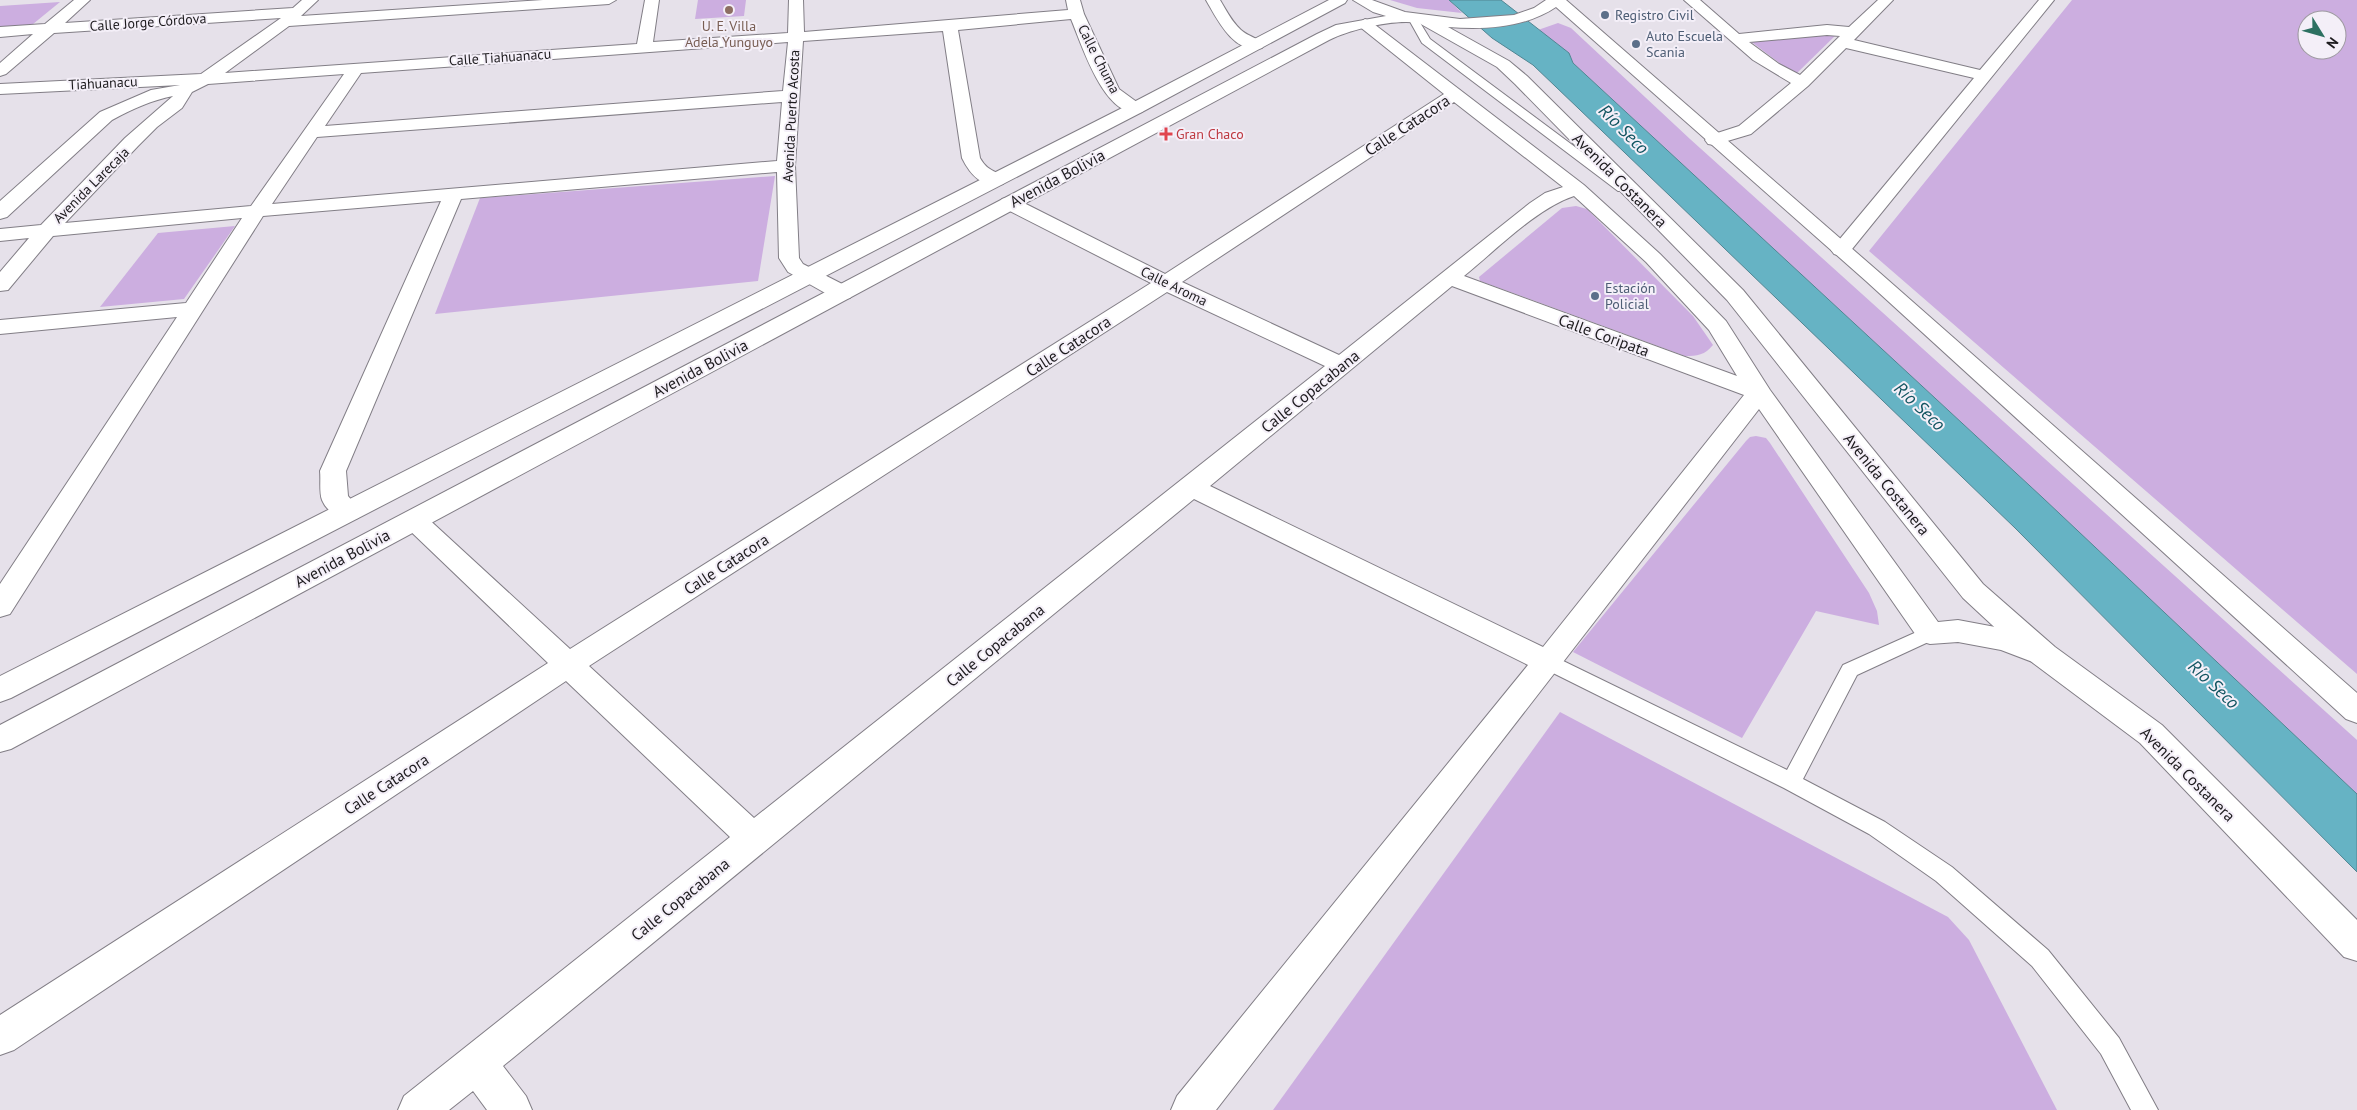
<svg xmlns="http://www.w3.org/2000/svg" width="2357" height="1110" font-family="'PT Sans',sans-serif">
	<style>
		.green { fill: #ccaee0; fill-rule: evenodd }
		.water { fill: #66b3c4; stroke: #508592 }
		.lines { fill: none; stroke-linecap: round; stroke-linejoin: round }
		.lane-casing { stroke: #827e86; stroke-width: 2 }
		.street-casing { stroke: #827e86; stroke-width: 2 }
		.primary-casing { stroke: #827e86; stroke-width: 2 }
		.lane { fill: #fff; fill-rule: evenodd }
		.street { fill: #fff; fill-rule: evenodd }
		.primary { fill: #fff; fill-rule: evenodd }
		.education-dot { fill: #8d6e63; stroke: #f4eff8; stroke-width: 2 }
		.service-dot { fill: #5c6f8a; stroke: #f4eff8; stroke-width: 2 }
		.health-dot { fill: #e0444e; stroke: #f4eff8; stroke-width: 2 }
		.labels { text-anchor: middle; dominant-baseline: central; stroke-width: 4; stroke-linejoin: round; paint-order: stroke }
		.far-service-label { font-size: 14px; fill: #4e5e75; stroke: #f4eff8; text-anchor: start }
		.far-street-label { font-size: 14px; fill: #1d1b1e; stroke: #f4eff8 }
		.far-education-label { font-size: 14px; fill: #785e54; stroke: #f4eff8 }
		.far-health-label { font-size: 14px; fill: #be3a42; stroke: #f4eff8; text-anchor: start }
		.street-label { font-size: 16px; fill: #1d1b1e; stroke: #f4eff8 }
		.water-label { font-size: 18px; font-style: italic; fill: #125561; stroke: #f4eff8 }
	</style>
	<rect width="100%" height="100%" fill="#e6e1ea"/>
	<g class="green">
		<path d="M698,0h48l-2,16 -49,3z"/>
		<path d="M1390,0h59l13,13 -45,-5z"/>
		<path d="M2072,0h285v674l-488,-423zM2307,20h30v30h-30z"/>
		<path d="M60,2l-38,31 -22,2v-29z"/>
		<path d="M1558,23l13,5 119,111 667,601v54l-314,-296 -470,-435 -4,-10 -31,-23z"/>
		<path d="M1837,34l-42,41 -46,-35z"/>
		<path d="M775,176l-17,105 -323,33 45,-116z"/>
		<path d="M1576,206l11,3 106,107 20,29c-8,10 -16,11 -28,11l-205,-75 -1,-4 83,-69z"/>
		<path d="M235,226l-51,73 -84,8 58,-74z"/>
		<path d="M1756,436l10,2 4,5 99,150 8,18 2,14 -63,-14 -74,127 -169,-86 173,-211 4,-4z"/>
		<path d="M1560,712l388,205 21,23 88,170h-784z"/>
	</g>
	<path class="water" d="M1449,0h52l68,53 4,10 470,435 314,296v78l-342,-344 -345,-332 -137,-131 -41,-27z"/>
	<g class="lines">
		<g class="lane-casing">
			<g id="lane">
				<path d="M1413,15l3,1 14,23 196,146 2,3 -2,3h-8l-196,-148 -14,-25z"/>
				<path d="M1930,626l7,2 2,5 -2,5 -80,37 -54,104 82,43 67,45 96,83 71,88 39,72h-27l-30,-56 -69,-88 -96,-85 -67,-47 -85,-46 -243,-121 -3,-5 3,-5 7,-2 7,2 232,113 56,-105z"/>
			</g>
		</g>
		<g class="street-casing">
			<g id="street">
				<path d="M74,0h16l-25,23 228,-15 9,-8h16l-17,16 242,-16h73l-7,4 -320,22 -64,47 412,-29 8,-44h14l-6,42 135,-9 1,-33h14l1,32 264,-22 -2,-10h14l4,14 35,75 26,19 -3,4c-37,9 -60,-67 -71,-93l-113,11 22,128c9,16 18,11 25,22l-2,4c-21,5 -33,-10 -41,-26l-19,-127 -140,10 -8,125 4,92 4,6 47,24 3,5 -3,5 -8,1 -8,-1 -46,-26 -9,-14 -2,-86 -316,27 -115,272 2,25 14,16 -4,6c-14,4 -30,-4 -36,-18 -3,-8 -1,-20 -2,-29l121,-270 -178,15 -253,398 -10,3v-33l177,-267 -177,17v-14l186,-17 56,-85 -189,18 -45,54 -8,1v-19l29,-34 -29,3v-12l41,-4 84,-87 48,-42c-21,4 -41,13 -61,24l-105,97 -7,2v-18l100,-89 51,-22 29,-5 -180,9v-10l201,-10 80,-56 -227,15 -48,41 -6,2v-13l33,-29 -33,3v-10l45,-3zM788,42l-5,49 -458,35 36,-53zM344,74l-93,132 -186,17 73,-77 19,-19 25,-19 10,-16 16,-8zM782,102l-5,59 -505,43 45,-67z"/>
				<path d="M1206,0h14c6,10 12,22 21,30 6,6 18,8 23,15l-2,3c-28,7 -45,-29 -56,-48z"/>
				<path d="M1684,0h16l39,34 88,-9 22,2 29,-27h15l-39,40 126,30 59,-70h15l-206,254 -7,2 -7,-2 -3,-4 3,-4 140,-168 -128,-30 -38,38 -57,48 -37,11 -6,-1 -3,-4 3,-4 31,-10 52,-43 -38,-23zM1827,35l13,1 -40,39 -21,-11 -30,-22z"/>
				<path d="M1365,19l5,2 214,164 76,69 66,67 44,69 168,232 20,-2 48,9 48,18 4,8 -4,8 -11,3 -42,-16 -43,-8 -28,2 -10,-3 -161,-232 -543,701h-45l6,-14 351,-431 -334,-166 -691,567 23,30 6,14h-45l-14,-19 -24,19h-51l6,-14 326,-259 -164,-156 -552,369 -14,5v-40l548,-352 -143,-137 -4,-6 4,-6 9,-3 9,3 147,135 581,-366 -149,-76 -3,-4 3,-4 7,-2 7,2 149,75 279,-180 -84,-67 -3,-3zM1454,102l109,85 -18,6 -15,10 -191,152 -157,-73zM1574,196l72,66 63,68 28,46 -273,-100c31,-25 73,-68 110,-80zM1452,286l292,109 -201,252 -333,-161zM1167,292l158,74 -571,452 -165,-152z"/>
			</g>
		</g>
		<g class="primary-casing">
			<g id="primary">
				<path d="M1329,0h18l-2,3 -203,109 -1131,586 -11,4v-26l1130,-572z"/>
				<path d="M1353,0h19l33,12 55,7 54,-4 20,-7 12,-8h20l314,273 477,420v30l-11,-4 -480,-438 -310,-274c-31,21 -72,23 -108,20l61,34 18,15 216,214 240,294 72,63 107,78 195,195v41l-13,-4 -204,-214 -107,-80 -70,-65 -236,-298 -212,-216 -18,-17 -78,-44c-25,-4 -67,6 -90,17l-1318,709 -11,3v-27l1317,-691 19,-9 50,-9 -13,-4z"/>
			</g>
		</g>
		<use href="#lane" class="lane"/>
		<use href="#street" class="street"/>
		<use href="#primary" class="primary"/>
	</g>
	<circle class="education-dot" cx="729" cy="10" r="5"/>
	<g class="service-dot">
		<circle cx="1605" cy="15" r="5"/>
		<circle cx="1636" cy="44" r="5"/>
		<circle cx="1595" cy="296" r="5"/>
	</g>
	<path class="health-dot" d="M1163.5 126.5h5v5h5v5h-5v5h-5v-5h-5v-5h5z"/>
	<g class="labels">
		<g class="far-service-label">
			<text x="1615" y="15">Registro Civil</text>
			<text x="1646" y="36">Auto Escuela<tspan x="1646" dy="16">Scania</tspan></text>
			<text x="1605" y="288">Estación<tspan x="1605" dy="16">Policial</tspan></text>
		</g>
		<g class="far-street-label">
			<text transform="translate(148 22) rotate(-4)">Calle Jorge Córdova</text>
			<text transform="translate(500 57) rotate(-4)">Calle Tiahuanacu</text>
			<text transform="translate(1099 59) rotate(63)">Calle Chuma</text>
			<text transform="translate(103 83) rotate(-3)">Tiahuanacu</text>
			<text transform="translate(791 116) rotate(-87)">Avenida Puerto Acosta</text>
			<text transform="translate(91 185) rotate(-45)">Avenida Larecaja</text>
			<text transform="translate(1174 286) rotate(26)">Calle Aroma</text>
		</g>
		<g class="far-education-label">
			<text x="729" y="26">U. E. Villa<tspan x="729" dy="16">Adela Yunguyo</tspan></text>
		</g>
		<g class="far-health-label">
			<text x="1176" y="134">Gran Chaco</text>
		</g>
		<g class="street-label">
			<text transform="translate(1407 125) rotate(-33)">Calle Catacora</text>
			<text transform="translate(1057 178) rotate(-28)">Avenida Bolivia</text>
			<text transform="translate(1620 180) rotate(45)">Avenida Costanera</text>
			<text transform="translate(1604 335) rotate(20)">Calle Coripata</text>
			<text transform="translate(1068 346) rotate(-33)">Calle Catacora</text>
			<text transform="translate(700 368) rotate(-28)">Avenida Bolivia</text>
			<text transform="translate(1310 391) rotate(-39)">Calle Copacabana</text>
			<text transform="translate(1887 484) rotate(51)">Avenida Costanera</text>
			<text transform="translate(342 558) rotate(-28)">Avenida Bolivia</text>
			<text transform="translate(726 564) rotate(-33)">Calle Catacora</text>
			<text transform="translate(995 645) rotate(-39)">Calle Copacabana</text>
			<text transform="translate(2188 774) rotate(45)">Avenida Costanera</text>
			<text transform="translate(386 784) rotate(-33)">Calle Catacora</text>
			<text transform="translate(680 899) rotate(-39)">Calle Copacabana</text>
		</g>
		<g class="water-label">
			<text transform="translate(1624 129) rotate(45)">Río Seco</text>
			<text transform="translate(1920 406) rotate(43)">Río Seco</text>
			<text transform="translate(2214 684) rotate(43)">Río Seco</text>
		</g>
	</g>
	<g transform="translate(2322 35) rotate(127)"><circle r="24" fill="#f4eff8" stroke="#9e9aa1"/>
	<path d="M0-4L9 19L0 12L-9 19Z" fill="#2d7061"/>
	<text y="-8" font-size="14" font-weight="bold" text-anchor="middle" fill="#1d1b1e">N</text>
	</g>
</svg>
